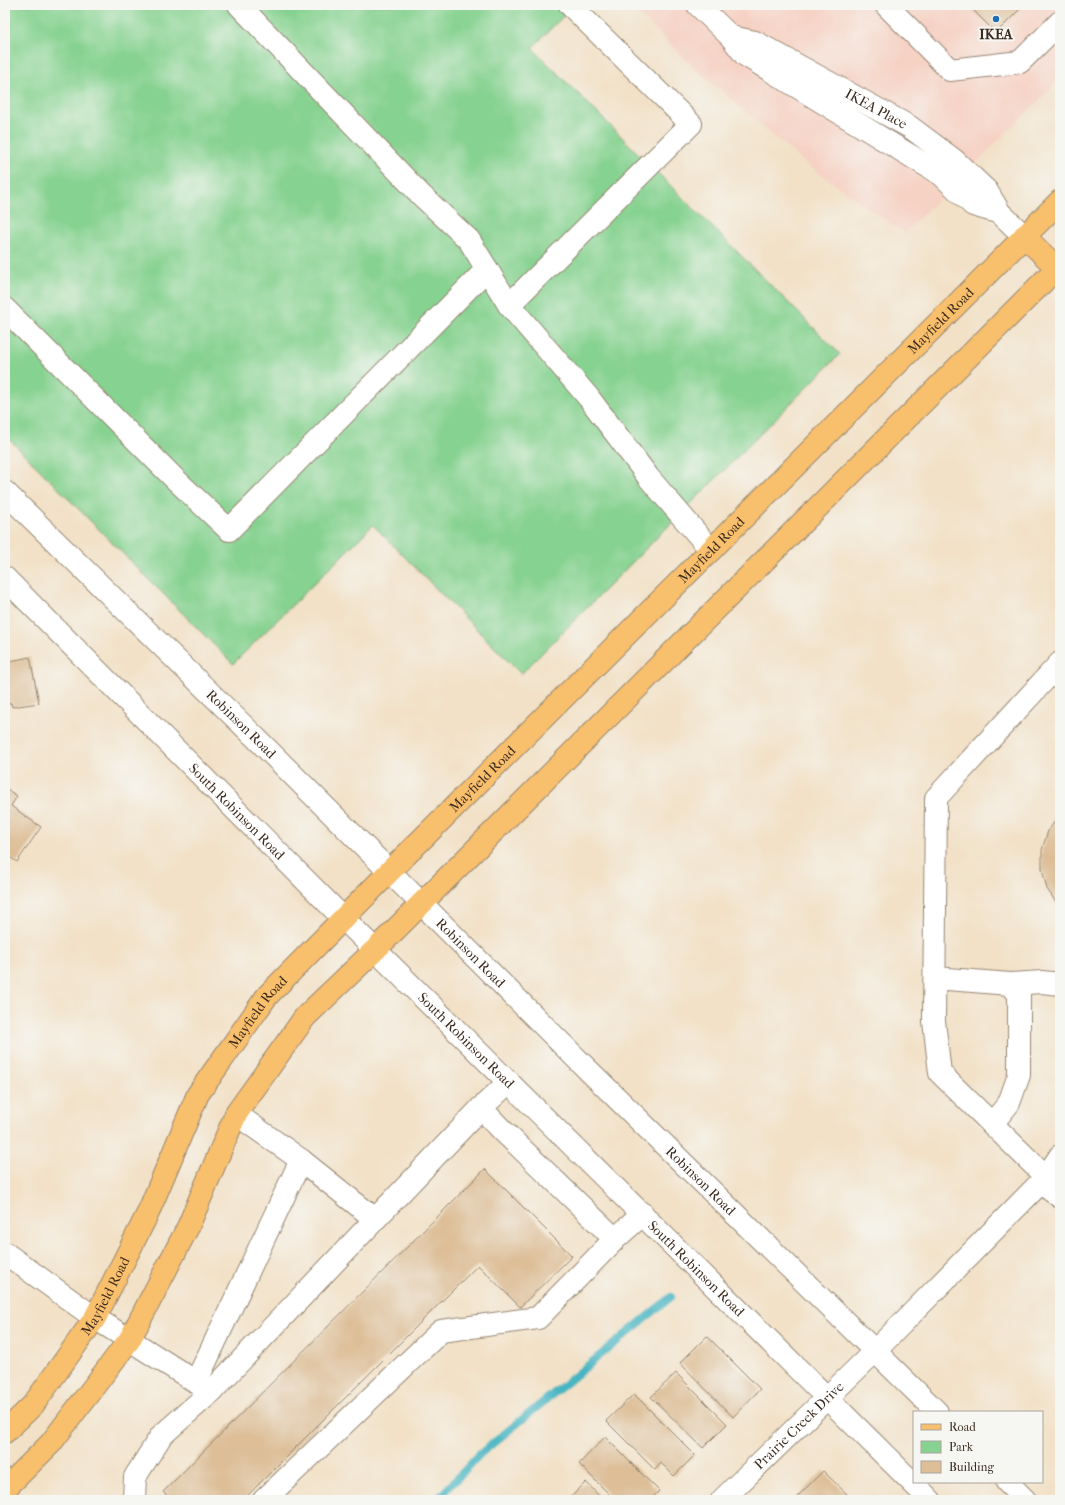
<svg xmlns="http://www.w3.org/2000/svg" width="1065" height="1505" font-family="'IM FELL French Canon',serif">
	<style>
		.built { fill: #f6d2c4 }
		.green { fill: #86d290; stroke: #607e57 }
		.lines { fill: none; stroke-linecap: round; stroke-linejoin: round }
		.stream { stroke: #47b5c2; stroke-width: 8 }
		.building { fill: #ddbe97 }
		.minor-casing { stroke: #968672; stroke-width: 24 }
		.major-casing { stroke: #968672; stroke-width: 24 }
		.minor { stroke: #fff; stroke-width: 22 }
		.major { stroke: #f8bf6c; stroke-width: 22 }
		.poi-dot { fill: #1f6fb2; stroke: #f6f6f2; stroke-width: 1.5 }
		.labels { text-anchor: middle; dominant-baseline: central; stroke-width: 4; stroke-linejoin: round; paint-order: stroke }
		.poi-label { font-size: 14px; font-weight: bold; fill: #3b2a1e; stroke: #f6f6f2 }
		.street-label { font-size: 14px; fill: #3b2a1e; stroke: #f6f6f2 }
	</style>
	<rect width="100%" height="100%" fill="#f6f6f2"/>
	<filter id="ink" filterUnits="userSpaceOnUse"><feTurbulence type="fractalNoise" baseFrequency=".025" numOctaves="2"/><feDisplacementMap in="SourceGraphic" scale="8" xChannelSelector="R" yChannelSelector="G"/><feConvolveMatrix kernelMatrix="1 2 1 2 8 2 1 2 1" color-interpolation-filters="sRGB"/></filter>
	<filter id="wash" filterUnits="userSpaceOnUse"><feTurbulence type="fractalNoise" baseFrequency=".012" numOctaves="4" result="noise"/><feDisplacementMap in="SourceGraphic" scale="16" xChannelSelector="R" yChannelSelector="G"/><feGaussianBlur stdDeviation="0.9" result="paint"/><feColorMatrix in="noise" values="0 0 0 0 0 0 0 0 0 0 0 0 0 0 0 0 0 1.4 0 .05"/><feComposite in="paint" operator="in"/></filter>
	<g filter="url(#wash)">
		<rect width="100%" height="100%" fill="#f2e1c7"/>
		<path class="built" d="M630,5h430v75l-156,153 -98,-69 -115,-99z"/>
		<path class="green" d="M5,5h569l-42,43 308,306 -319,320 -148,-149 -140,139 -228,-229z"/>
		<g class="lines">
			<path class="stream" d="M437,1500l43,-46 191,-157"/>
		</g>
		<g id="blocks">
			<g class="building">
				<path d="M968,5h56l-28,28z"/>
				<path d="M30,657l9,46 -27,4 -1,-4 -6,1v-42z"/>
				<path d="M5,788l12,8 -6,10 30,21 -24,35 -12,-8z"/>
				<path d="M1060,814v91h-2l-11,-16 -5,-20v-19l6,-19z"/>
				<path d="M485,1169l87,87 -52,51 -42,-42 -235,235h-72l-8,-8z"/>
				<path d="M707,1336l53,53 -27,28 -53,-54z"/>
				<path d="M676,1373l51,51 -24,24 -52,-51z"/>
				<path d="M634,1394l61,61 -21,21 -13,-13 -6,7 -49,-49z"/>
				<path d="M605,1437l54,54 -9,9h-35l-36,-36z"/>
				<path d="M823,1471l27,26 -3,3h-53z"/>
				<path d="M586,1482l17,18h-35z"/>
			</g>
		</g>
	</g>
	<g filter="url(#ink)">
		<use href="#blocks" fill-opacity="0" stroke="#968672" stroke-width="1"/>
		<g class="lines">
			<g class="minor-casing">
				<g id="minor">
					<path d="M239,5l182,190 48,45 40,65 80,93 60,80 62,72"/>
					<path d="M698,5l33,32 14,18 197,120 31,30 27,8"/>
					<path d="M886,5l64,65 70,-8 40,-40"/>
					<path id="s1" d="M731,37l24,5 155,85 44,33 33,31 13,22 24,23"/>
					<path d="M509,305l182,-181 -121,-119"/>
					<path d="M5,309l170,170 54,51 258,-261"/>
					<path id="s2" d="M5,492l254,249 324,324 354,347"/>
					<path id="s3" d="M5,578l338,340 587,582"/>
					<path d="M935,978l75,6 9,10v81l-10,28 -17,21"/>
					<path d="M1010,984l32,-2 18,2"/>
					<path d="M509,1082l-28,26 20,21 114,110 28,-25"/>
					<path d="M301,1160l74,59"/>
					<path d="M1046,1177l14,-21"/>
					<path d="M1041,1183l19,14"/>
					<path d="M5,1253l90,65 101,64 105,-222 -65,-46"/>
					<path d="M196,1382l16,9 269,-283"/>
					<path d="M1007,1482l18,18"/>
					<path d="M134,1500l1,-23 26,-41 51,-45"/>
					<path d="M264,1500l177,-169 97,-13 77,-79"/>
					<path id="s4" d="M722,1500l153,-149 171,-174 -106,-104 -6,-52 2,-223 124,-135"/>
				</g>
			</g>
			<g class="major-casing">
				<g id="major">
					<path d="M1024,236l33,32"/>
					<path id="s5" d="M5,1432l28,-27 62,-87 52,-103 51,-121 69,-98 123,-125 670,-670"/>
					<path d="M5,1489l46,-46 79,-104 58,-112 48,-113 69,-97 70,-67 685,-685"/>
				</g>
			</g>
			<use href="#minor" class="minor"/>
			<use href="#major" class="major"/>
		</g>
	</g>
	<circle class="poi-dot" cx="996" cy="19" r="4"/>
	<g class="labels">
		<g class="poi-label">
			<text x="996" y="34">IKEA</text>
		</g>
		<g class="street-label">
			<text stroke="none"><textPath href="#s1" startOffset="163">IKEA Place</textPath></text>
			<text stroke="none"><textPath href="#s5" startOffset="1466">Mayfield Road</textPath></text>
			<text stroke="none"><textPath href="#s5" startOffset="1142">Mayfield Road</textPath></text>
			<text stroke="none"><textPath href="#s2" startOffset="331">Robinson Road</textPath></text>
			<text stroke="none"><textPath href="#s5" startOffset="818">Mayfield Road</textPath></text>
			<text stroke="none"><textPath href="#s3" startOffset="329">South Robinson Road</textPath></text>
			<text stroke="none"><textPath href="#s2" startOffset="655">Robinson Road</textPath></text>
			<text stroke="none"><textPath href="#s5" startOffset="494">Mayfield Road</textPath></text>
			<text stroke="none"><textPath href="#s3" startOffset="653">South Robinson Road</textPath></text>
			<text stroke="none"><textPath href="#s2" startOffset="979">Robinson Road</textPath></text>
			<text stroke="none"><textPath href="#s3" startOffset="977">South Robinson Road</textPath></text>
			<text stroke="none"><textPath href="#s5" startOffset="170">Mayfield Road</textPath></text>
			<text stroke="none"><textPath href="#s4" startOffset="107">Prairie Creek Drive</textPath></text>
		</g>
	</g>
	<rect width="1065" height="1505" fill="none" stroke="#f6f6f2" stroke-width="20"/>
	<rect x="913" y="1411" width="130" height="72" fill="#f6f6f2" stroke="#aba49d"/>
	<rect x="921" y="1424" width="20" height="6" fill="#f8bf6c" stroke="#aba49d"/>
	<text x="949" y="1431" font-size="12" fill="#3b2a1e">Road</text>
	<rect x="921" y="1441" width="20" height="12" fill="#86d290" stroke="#aba49d"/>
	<text x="949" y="1451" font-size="12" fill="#3b2a1e">Park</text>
	<rect x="921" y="1461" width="20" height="12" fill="#ddbe97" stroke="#aba49d"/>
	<text x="949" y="1471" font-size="12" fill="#3b2a1e">Building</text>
</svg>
